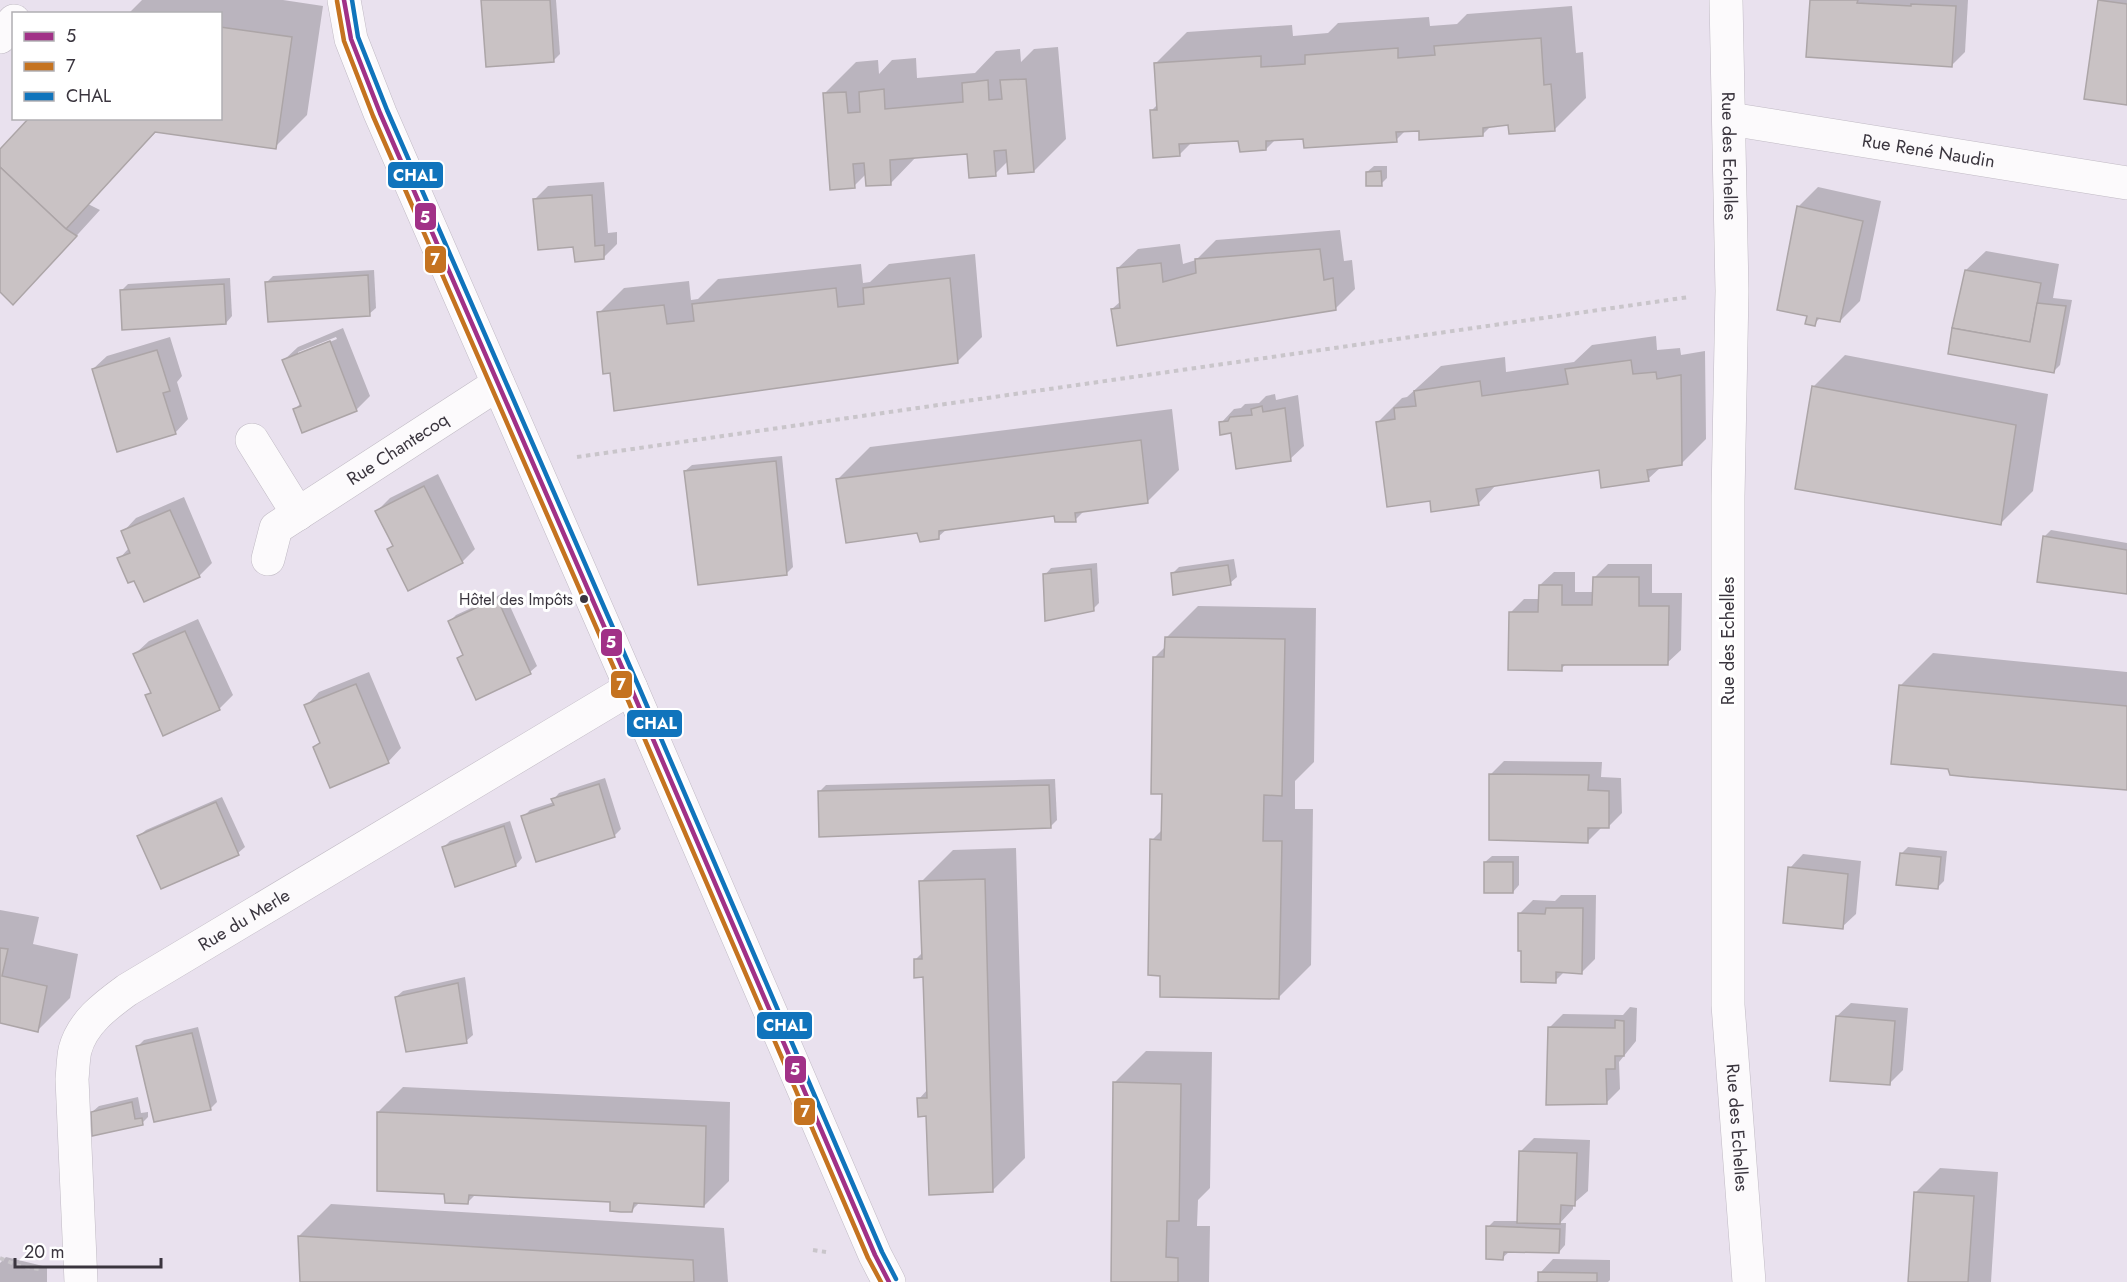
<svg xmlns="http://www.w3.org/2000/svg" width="2127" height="1282" font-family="Jost,sans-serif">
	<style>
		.shadow { fill: #0003; fill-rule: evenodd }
		.building { fill: #c9c2c4; stroke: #aca5a7; stroke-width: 1.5 }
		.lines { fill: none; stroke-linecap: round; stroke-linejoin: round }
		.minor-casing { stroke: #c0bac4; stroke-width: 34 }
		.major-casing { stroke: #c0bac4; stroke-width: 34 }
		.path { stroke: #c9c5ca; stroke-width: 4; stroke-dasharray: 4.5 4.5; stroke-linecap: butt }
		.minor { stroke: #fcfafc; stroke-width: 33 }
		.major { stroke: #fcfafc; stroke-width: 33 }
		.bus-1-casing { stroke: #fff; stroke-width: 9 }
		.bus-2-casing { stroke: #fff; stroke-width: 9 }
		.bus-3-casing { stroke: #fff; stroke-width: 9 }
		.bus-1 { stroke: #a13187; stroke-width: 4.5 }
		.bus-2 { stroke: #c57320; stroke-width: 4.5 }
		.bus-3 { stroke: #1074bc; stroke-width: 4.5 }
		.bus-dot { fill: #3a353e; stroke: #fff; stroke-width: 2 }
		.labels { text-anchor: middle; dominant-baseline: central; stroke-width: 6; stroke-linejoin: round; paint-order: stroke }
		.bus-label { font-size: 16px; fill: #3a353e; stroke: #fff; text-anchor: end }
		.street-label { font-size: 18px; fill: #3a353e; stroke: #fff }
		.line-badge { stroke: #fff; stroke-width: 2 }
		.badge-label { font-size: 16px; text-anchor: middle; font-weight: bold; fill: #fff }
	</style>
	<rect width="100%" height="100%" fill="#e9e1ee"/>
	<g class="shadow">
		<path d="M142,0h141l40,6 -16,109 -32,32 -118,-16 -69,73 12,6 -62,68 -38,12v-139l220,-33v-104h-92z"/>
		<path d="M482,0h74l4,54 -7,7z"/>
		<path d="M1811,0h157l-3,52 -13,13z"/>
		<path d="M2100,0h27v103l-27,-102z"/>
		<path d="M1572,6l4,47 7,-1 3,46 -32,32 -44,-6 -18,1 -9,9 -63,-5 -14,1 -10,10 -92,-3 -28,2 -10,10 -26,-10 -48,3 -13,13 -28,-44 7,-7 -3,-40 32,-32 105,-7 1,11 35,-3 10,-10 91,-6 1,9 27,-2 10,-10z"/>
		<path d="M1058,47l8,92 -32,32 -26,-10 -13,13 -27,-22 -51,4 -26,27 -24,-10 -13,13 -30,-92 32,-32 22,-2 1,14 13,-14 24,-2 1,20 58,-5 21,-22 24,-2 1,13 13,-13z"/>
		<path d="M1374,166h13v12l-6,6 -14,-12z"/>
		<path d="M604,182l4,51 9,-1v12l-14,14 -28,-13 -40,-46 13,-13z"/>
		<path d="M1818,187l63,14 -21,100 -20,20 -19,-4 -7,7 -5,-9 -11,-108z"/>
		<path d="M1340,230l4,31 8,-1 3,29 -19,19 -224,1 9,-8 -3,-33 20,-19 42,-5 3,20 13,-4 20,-20z"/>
		<path d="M1986,251l73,13 -6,34 19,2 -12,65 -6,6 -88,-101z"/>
		<path d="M975,254l7,83 -25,25 -345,9 -13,-58 25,-25 65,-7 2,19 7,-1 20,-20 143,-15 2,19 7,-1 19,-18z"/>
		<path d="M374,270l2,38 -7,6 -102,-32 6,-6z"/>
		<path d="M230,278l2,38 -6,7 -104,-33 6,-6z"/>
		<path d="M343,328l27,68 -14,14h-62l7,-7 -17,-43 14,-13zM336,337l1,2 -39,16v-3z"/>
		<path d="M1656,336l1,14 23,-2 1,7 24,-4 1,88 -25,25 -20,3 -13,12 -47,-10 -104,15 -19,20 -47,-5 -54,-76 25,-25 5,-1 34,-31 64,-9 1,15 68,-10 18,-17z"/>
		<path d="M170,337l12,39 -5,6 11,37 -13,14 -82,-64 14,-13z"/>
		<path d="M1845,355l203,39 -15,97 -32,32 -188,-136z"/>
		<path d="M1275,394l1,6 22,-5 6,51 -14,13 -58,-27 -11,-9 13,-14 7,-1 4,-4 14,-1 7,-7z"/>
		<path d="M1172,409l7,61 -32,32 -62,8 -10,10 -19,-6 -109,15 -9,8 -20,-6 -80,-52 32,-32z"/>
		<path d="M782,456l11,111 -7,7 -101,-103 7,-6z"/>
		<path d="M438,474l37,75 -13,13 -73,-13 5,-5 -17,-33 13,-13z"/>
		<path d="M184,497l28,66 -13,13 -64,3 -16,-20 10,-11 -6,-16 13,-14z"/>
		<path d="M2051,530l76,13v50l-83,-56z"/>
		<path d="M1234,559l3,18 -7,6 -58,-9 7,-7z"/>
		<path d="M1097,563l2,40 -6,6 -48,-34 6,-7z"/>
		<path d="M1608,564h44v29h30l-1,57 -14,13h-100l-6,6 -50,-57 13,-13h16v-14l14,-13h21v20h19v-14z"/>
		<path d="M504,593l33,73 -7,6 -71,-14 5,-5 -14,-32 6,-6z"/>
		<path d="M1198,606l118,2 -2,154 -19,19v28h18l-2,156 -33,33 -126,-158 11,-11 1,-37 -10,-134 12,-12v-8z"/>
		<path d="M198,619l35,76 -14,14 -72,-13 4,-5 -16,-37 14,-13z"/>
		<path d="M1933,653l194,19v117l-226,-104z"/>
		<path d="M369,672l32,76 -13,14 -73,-15 6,-6 -15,-35 13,-14z"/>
		<path d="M1504,761l98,1 -1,15 20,1 1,35 -14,14h-6l-14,14 -97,-67z"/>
		<path d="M605,778l16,51 -7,7 -91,-19 7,-7 24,-8 -1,-2 6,-7z"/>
		<path d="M1055,779l2,41 -7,7 -231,-35 7,-7z"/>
		<path d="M222,797l23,50 -7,6 -99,-17 7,-6z"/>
		<path d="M510,821l12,37 -6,7 -72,-18 6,-6z"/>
		<path d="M1908,847l39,4 -3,30 -6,6 -37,-33z"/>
		<path d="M1016,848l9,310 -32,32 -65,-75 -9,-16 9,-10 -3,-114 -10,-15 8,-8 -2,-70 32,-32z"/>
		<path d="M1803,854l58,7 -5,53 -14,13 -52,-59z"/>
		<path d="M1492,856h27v29l-6,7 -28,-30z"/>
		<path d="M1561,895h35l-1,64 -13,13 -17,-1 -10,10 -35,-68 13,-13 22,1z"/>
		<path d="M0,910l39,7 -6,27 45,10 -8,44 -32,32 -38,-8z"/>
		<path d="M465,977l8,58 -7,6 -70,-44 7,-6z"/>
		<path d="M1851,1003l57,5 -5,62 -14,14 -52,-68z"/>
		<path d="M1630,1007l7,1 -1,33 -17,21 1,27 -14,14 -56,-76 13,-13 60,1z"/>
		<path d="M198,1027l19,75 -7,7 -72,-63 6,-6z"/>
		<path d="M1146,1051l66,1 -2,136 -12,12 -1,26h13l-1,56h-96l1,-199z"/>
		<path d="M403,1087l327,15 -1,79 -25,25 -64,-4 -9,9 -20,-10 -135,-7 -8,8 -22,-10 -68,-80z"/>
		<path d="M138,1097l3,16 7,-1v5l-6,6 -50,-11 7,-6z"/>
		<path d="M1534,1138l56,2 -2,51 -15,13v5l-13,14h6l-1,22 -6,7h-50l-7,6 -14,-31 6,-6h24l3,-70z"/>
		<path d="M1940,1168l58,4 -7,110h-82l6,-89z"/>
		<path d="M331,1204l393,24 4,54h-426l-3,-46z"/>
		<path d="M6,1257l41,10v15h-47v-19z"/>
		<path d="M1553,1259l57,1v20l-2,2h-74l6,-1v-8z"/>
	</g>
	<g class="building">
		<path d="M481,0h69l4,62 -68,5z"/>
		<path d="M1810,0h48l-1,3 54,3v-2l45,2 -4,61 -146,-10z"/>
		<path d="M2098,0l29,4v101l-43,-6z"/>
		<path d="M220,27l72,10 -16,112 -121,-17 -89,97 -66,-62v-18l29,-31h191z"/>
		<path d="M1541,38l3,47 7,-1 4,47 -46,3 -1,-9 -25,3v8l-64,4v-9l-23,1 1,10 -93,6 -1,-9 -37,2v9l-26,2 -2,-11 -59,3 1,12 -27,2 -3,-48h7l-3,-47 107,-7v11l44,-3v-9l93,-7v10l37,-3 -1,-9z"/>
		<path d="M1026,79l8,93 -26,2 -2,-24 -12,1 2,25 -27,2 -2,-24 -77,6 1,25 -25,1 -2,-23 -11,1 2,24 -25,2 -7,-97 23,-1 2,21 12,-1 -1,-20 25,-3 1,20 78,-7 -1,-19 26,-3 1,20 13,-1 -2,-19z"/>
		<path d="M0,167l66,62 11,7 -64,69 -13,-13z"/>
		<path d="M1381,171l1,15h-16v-14z"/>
		<path d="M592,195l3,51 9,-1v14l-29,3 -2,-15 -35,3 -5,-51z"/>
		<path d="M1797,206l66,15 -23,101 -23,-4 -2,8 -10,-2 2,-8 -30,-6z"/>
		<path d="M1320,249l4,31 9,-2 3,32 -219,36 -6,-37 9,-1 -3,-40 44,-5 2,19 33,-9 -1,-14z"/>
		<path d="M1965,270l76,13 -11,59 -78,-14z"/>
		<path d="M368,275l2,41 -102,6 -3,-40z"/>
		<path d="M950,278l8,85 -344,48 -4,-38 -7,1 -6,-62 67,-7 3,19 27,-3 -2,-17 144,-16 2,19 26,-3 -1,-16z"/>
		<path d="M224,284l2,40 -104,6 -2,-40z"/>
		<path d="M2037,303l29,3 -12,67 -106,-19 4,-26 78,14z"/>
		<path d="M330,341l27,70 -55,22 -9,-24 8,-3 -19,-46z"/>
		<path d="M157,350l13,41 -7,2 13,41 -59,18 -25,-83z"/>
		<path d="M1631,360l2,14 23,-2 1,7 24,-4 1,90 -35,5 2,11 -48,7 -2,-18 -123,19 3,16 -48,7 -1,-11 -43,6 -11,-85 19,-3 -1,-11 22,-2 -2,-15 66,-10 2,15 86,-12 -3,-15z"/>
		<path d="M1812,386l204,39 -15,100 -206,-36z"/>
		<path d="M1262,406l1,6 22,-4 6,53 -55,8 -5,-36 -11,2 -1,-13 9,-1 2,-4 22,-2 -1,-6z"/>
		<path d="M1141,440l7,63 -73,10 1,9h-21l-1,-6 -115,15v8l-19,3 -3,-9 -71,10 -10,-64z"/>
		<path d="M776,461l11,114 -89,10 -14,-114z"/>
		<path d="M424,486l39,77 -55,28 -21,-42 6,-3 -18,-35z"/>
		<path d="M170,510l30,67 -56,25 -10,-21 -6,2 -11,-25 13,-5 -9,-22z"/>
		<path d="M2043,536l84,14v44l-90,-12z"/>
		<path d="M1228,565l3,20 -58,10 -2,-22z"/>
		<path d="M1091,569l3,42 -49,10 -2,-47z"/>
		<path d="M1593,577h46v29h30l-1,59h-106v6l-54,-1 1,-58h29l1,-27h23v20h30z"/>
		<path d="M497,598l34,76 -55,26 -19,-42 6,-3 -15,-34z"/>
		<path d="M185,631l35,79 -57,26 -18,-41 6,-2 -18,-39z"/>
		<path d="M1165,637l120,2 -3,157 -18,-1 -1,46h19l-3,158 -119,-2v-21l-12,-1 2,-136 11,1 1,-46h-11l2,-137h11z"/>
		<path d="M356,684l33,79 -59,25 -17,-41 7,-4 -16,-38z"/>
		<path d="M1899,685l228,21v84l-158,-13 -19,-2 -2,-6 -57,-5z"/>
		<path d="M1489,774l100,1 -1,15 21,1v37h-21v15l-99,-3z"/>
		<path d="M599,784l16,53 -79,25 -15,-46 33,-11 -3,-6z"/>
		<path d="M1049,785l2,43 -232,9 -1,-46z"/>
		<path d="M216,802l23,53 -78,34 -24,-53z"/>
		<path d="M504,826l12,40 -61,21 -13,-40z"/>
		<path d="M1900,853l41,4 -3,32 -42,-4z"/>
		<rect x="1484" y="862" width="29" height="31"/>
		<path d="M1788,867l60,7 -5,55 -60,-6z"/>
		<path d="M985,879l8,313 -64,3 -3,-79 -8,1 -1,-19h10l-4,-121 -9,1v-19h8l-3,-78z"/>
		<path d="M1546,908h37l-1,66 -26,-2v11l-35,-1v-31h-3v-38l27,1z"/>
		<path d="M0,948l8,1 -6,27 45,10 -9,46 -38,-9z"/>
		<path d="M458,983l9,60 -61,9 -11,-55z"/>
		<path d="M1836,1016l59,5 -5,64 -60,-4z"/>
		<path d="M1615,1020l9,1v35h-9v13h-9l1,35 -61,1 2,-78 67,1z"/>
		<path d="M192,1033l19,77 -57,12 -18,-76z"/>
		<path d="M1113,1082l68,2 -2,137h-12l-1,36 12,1v24h-67z"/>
		<path d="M132,1102l3,17 7,-1 1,7 -51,11 -1,-24z"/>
		<path d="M377,1112l329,14 -2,81 -70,-4 -2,9h-11l-11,-1v-9l-141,-7 -1,9 -23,-1 -1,-9 -67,-3z"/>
		<path d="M1519,1151l58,2 -2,53 -14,-1 -1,19 -43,-1z"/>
		<path d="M1914,1192l60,4 -6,86h-60z"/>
		<path d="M1486,1226l74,3 -1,24 -55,-1 -1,8 -17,-1z"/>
		<path d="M298,1236l395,24 1,22h-394z"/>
		<path d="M1538,1272l59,1v9h-59z"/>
	</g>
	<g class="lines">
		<g class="minor-casing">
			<g id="minor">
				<path d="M344,0l7,39 29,74 251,575 244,567 14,27"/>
				<path id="s1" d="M1726,0l6,291 -4,205v509l21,277"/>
				<path id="s2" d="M1730,119l397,64"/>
				<path d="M252,440l46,74"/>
				<path id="s3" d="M268,559l8,-31 222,-144"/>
				<path id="s4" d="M81,1282l-9,-203c1,-9 1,-20 3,-29 7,-27 30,-44 52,-60l504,-302"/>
			</g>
		</g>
		<g class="major-casing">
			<path id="major" d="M0,37l14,-16"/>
		</g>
		<g class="path">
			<path d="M577,457l1112,-160"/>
			<path d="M813,1250l13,2"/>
			<path d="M0,1258l19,8 20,3"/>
		</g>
		<use href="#minor" class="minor"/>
		<use href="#major" class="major"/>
		<g class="bus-1-casing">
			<path id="bus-1" d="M344,0l7,39 29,74 251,575 244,567 14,27"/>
		</g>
		<g class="bus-2-casing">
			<path id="bus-2" d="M337,1l7,40 29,75 251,575 244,567 13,24"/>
		</g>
		<g class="bus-3-casing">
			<path id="bus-3" d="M352,0l6,37 29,73 251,575 244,567 14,27"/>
		</g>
		<use href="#bus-1" class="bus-1"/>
		<use href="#bus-2" class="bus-2"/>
		<use href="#bus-3" class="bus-3"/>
	</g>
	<circle class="bus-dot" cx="584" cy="599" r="5"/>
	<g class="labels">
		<g class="bus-label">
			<text x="573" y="599">Hôtel des Impôts</text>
		</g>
		<g class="street-label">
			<text stroke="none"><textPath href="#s2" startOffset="201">Rue René Naudin</textPath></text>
			<text stroke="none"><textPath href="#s1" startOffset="156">Rue des Echelles</textPath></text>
			<text stroke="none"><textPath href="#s3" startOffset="177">Rue Chantecoq</textPath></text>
			<text transform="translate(1728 641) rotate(-90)">Rue des Echelles</text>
			<text stroke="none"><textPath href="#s4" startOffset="450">Rue du Merle</textPath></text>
			<text stroke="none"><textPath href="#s1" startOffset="1128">Rue des Echelles</textPath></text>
		</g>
	</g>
	<g class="line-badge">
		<rect x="387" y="161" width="57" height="28" rx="6" fill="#1074bc"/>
		<rect x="414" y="202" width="23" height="29" rx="6" fill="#a13187"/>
		<rect x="424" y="245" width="23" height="29" rx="6" fill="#c57320"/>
		<rect x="600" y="628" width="23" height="29" rx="6" fill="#a13187"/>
		<rect x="610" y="670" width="23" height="29" rx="6" fill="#c57320"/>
		<rect x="626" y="709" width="57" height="29" rx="6" fill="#1074bc"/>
		<rect x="756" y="1011" width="57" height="29" rx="6" fill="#1074bc"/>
		<rect x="784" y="1055" width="23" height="29" rx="6" fill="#a13187"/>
		<rect x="793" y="1097" width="23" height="29" rx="6" fill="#c57320"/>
	</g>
	<g class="badge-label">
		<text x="415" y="181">CHAL</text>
		<text x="425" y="223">5</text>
		<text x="435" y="265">7</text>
		<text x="611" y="648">5</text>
		<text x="621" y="690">7</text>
		<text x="655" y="729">CHAL</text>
		<text x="785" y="1031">CHAL</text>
		<text x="795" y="1075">5</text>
		<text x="805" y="1117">7</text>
	</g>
	<rect x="12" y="12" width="210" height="108" fill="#ffffff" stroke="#b0aeb2" stroke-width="1.5"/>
	<rect x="24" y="32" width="30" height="9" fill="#a13187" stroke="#b0aeb2" stroke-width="1.5"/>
	<text x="66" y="42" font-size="18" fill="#3a353e">5</text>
	<rect x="24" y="62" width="30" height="9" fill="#c57320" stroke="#b0aeb2" stroke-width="1.5"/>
	<text x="66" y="72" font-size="18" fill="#3a353e">7</text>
	<rect x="24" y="92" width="30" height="9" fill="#1074bc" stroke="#b0aeb2" stroke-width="1.5"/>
	<text x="66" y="102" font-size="18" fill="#3a353e">CHAL</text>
	<path d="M15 1258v9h146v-9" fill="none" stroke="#3a353e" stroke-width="3"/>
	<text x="24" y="1258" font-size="18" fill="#3a353e" stroke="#ffffff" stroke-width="4.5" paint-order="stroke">20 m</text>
</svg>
